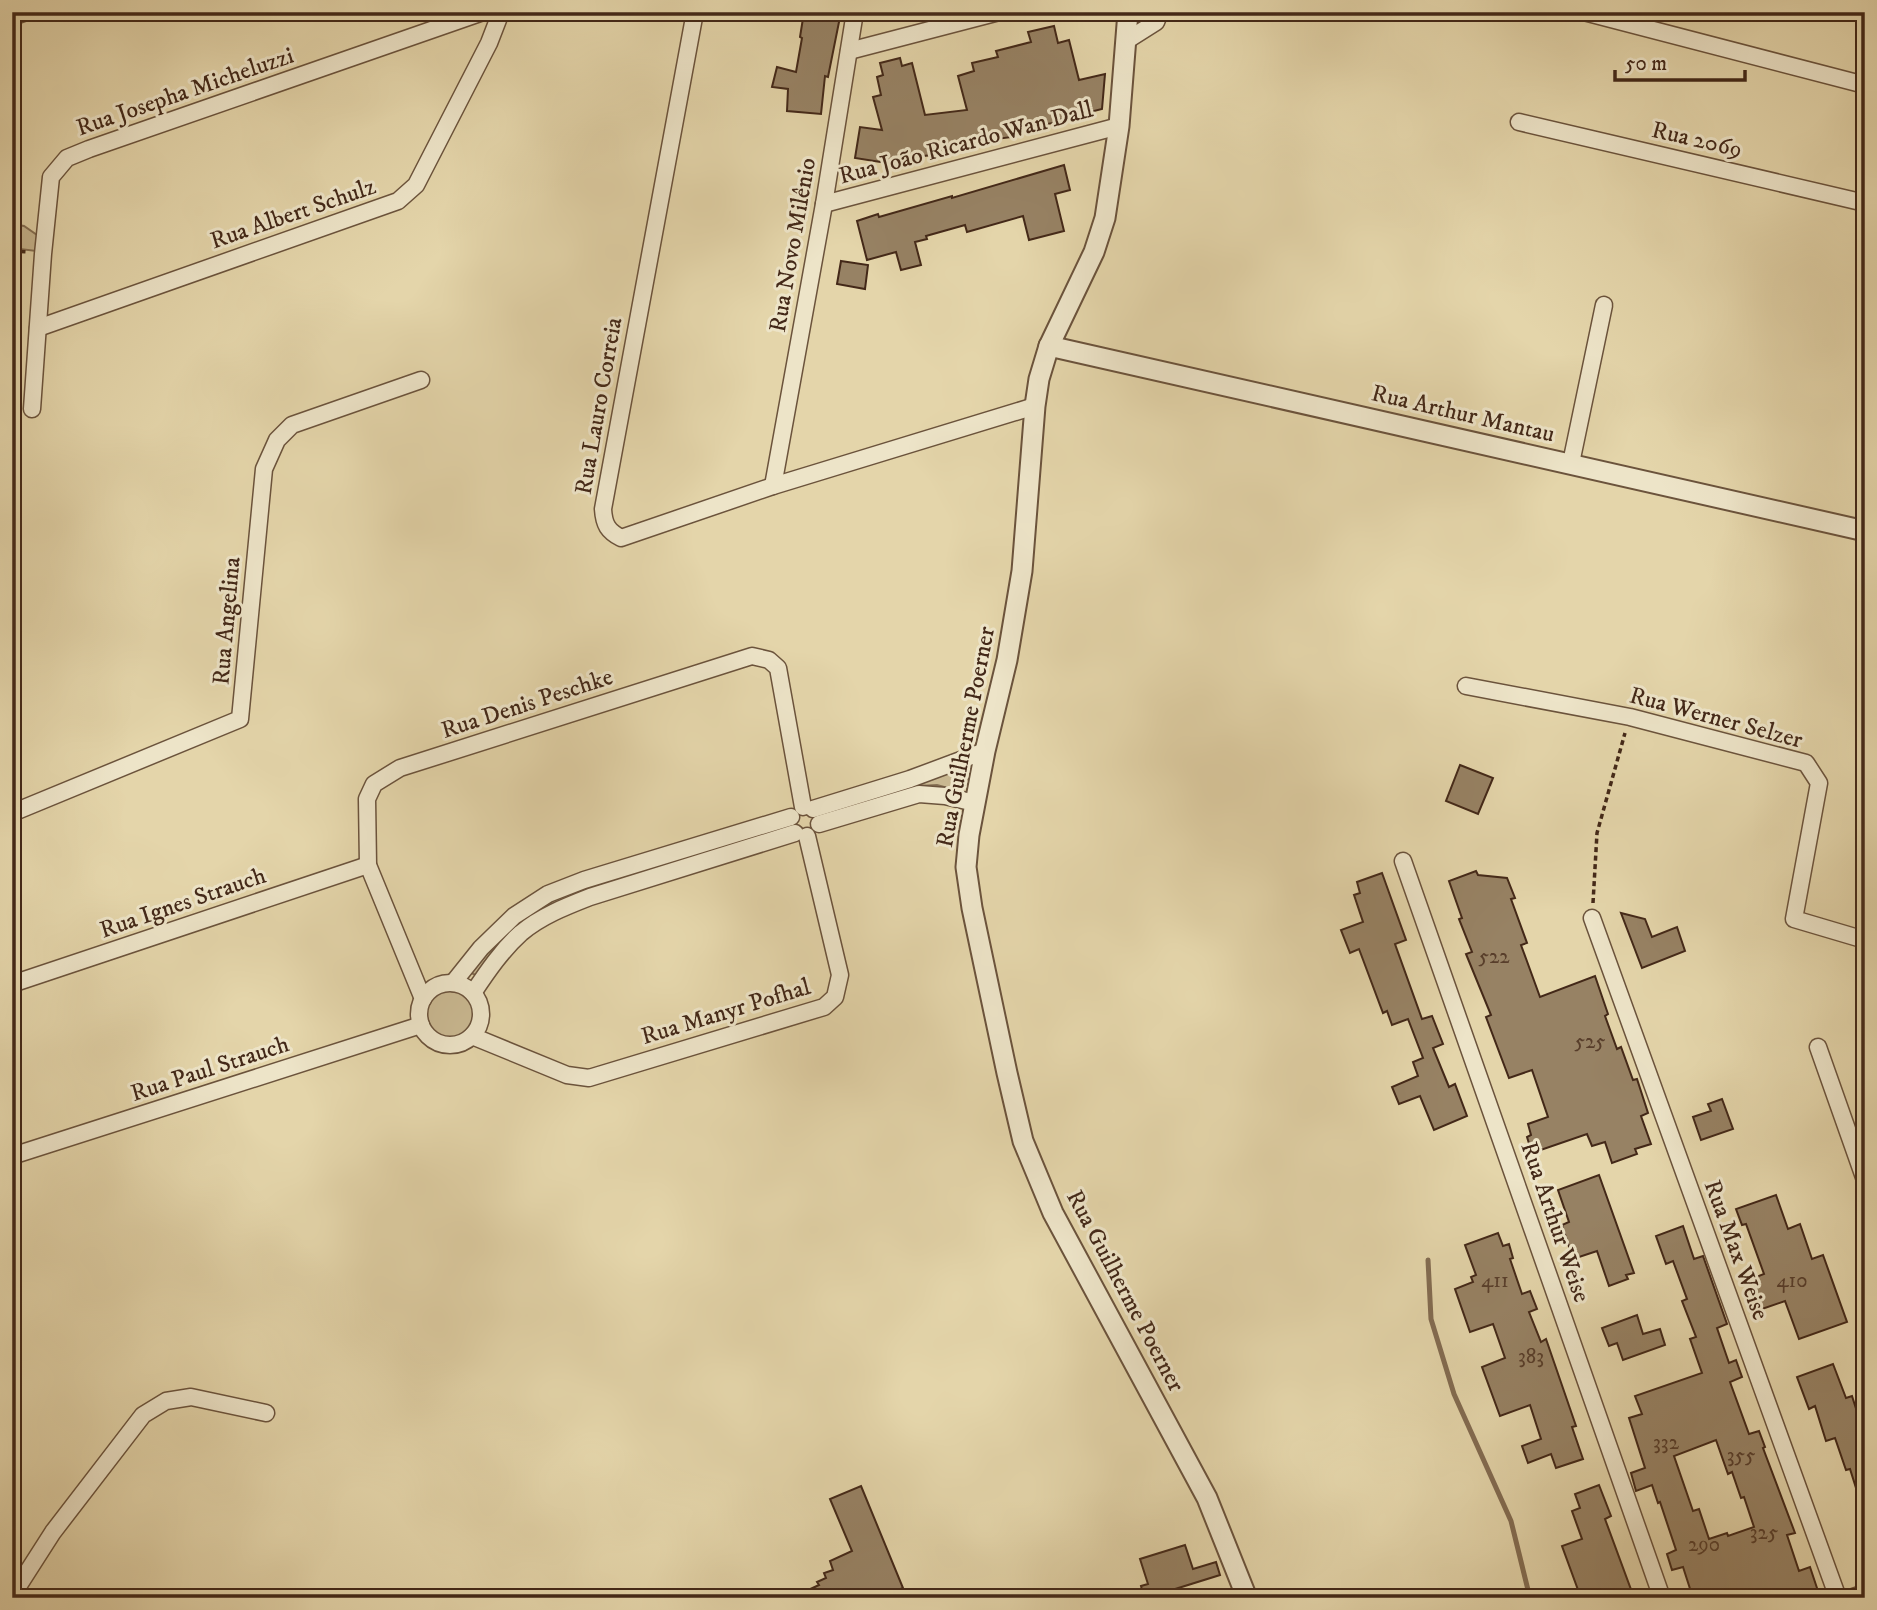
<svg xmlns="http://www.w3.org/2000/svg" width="1877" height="1610" font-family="'IM FELL DW Pica',serif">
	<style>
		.green { fill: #c9b891; stroke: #867054; stroke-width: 2 }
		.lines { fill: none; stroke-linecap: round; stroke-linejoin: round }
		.stream { stroke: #836c52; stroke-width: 5 }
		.building { fill: #978264; stroke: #432818; stroke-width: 2; fill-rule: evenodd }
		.minor-casing { stroke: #6b533c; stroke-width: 19 }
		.tertiary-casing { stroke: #6b533c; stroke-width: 23 }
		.path { stroke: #432818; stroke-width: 3.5; stroke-dasharray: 5 3.5; stroke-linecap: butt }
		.minor { stroke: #ede4c8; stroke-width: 16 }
		.tertiary { stroke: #ede4c8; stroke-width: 19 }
		.labels { text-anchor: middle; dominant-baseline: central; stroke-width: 6; stroke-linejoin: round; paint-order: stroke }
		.number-label { font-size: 21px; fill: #583e2b }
		.street-label { font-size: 24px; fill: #432818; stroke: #ede4c8 }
	</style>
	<rect width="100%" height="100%" fill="#e4d5aa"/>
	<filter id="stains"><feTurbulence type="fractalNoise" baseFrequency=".00286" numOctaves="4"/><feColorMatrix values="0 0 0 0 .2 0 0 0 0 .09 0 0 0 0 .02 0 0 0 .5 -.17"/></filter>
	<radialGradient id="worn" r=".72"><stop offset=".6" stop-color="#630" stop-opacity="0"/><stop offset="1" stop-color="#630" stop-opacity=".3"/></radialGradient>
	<g class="green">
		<path d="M12,224l12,2 13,9 -1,16 -24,-3z"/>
		<path d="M956,772l5,1 6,5 -3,11 -5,2 -22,-6 -19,1 -89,27v-2l114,-37z"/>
		<path d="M783,826l2,2 -216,70 -92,77 -4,-1 -2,-4 24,-28 19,-17 52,-33z"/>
		<circle cx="450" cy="1015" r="25"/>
	</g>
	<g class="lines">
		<path class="stream" d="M1428,1260l3,59 23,75 57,127 19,77"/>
	</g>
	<g class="building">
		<path d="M804,12h37l-13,65 -3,-1 -4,38 -34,-3 1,-22 -16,-2 5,-20 19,5 6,-34 -2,-1z"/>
		<path d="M1054,26l4,17 11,-3 10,40 26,-6 -3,35 -48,12v2l-43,6 1,8 -69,9 1,8 -43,4 -1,7 -45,-7 5,-31 22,3 -9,-33 8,-2 -4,-18 6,-2 -3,-12 20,-5 2,8 10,-3 13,52 42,-5 -9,-34 16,-5 -2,-8 26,-6 -2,-6 35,-9 -3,-10z"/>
		<path d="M1064,165l6,25 -15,4 9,37 -35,9 -6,-24 -56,16 -2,-7 -39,11 1,3 -12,3 6,23 -20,5 -5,-18 -29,8 -10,-39 21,-7 1,3 73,-21v2z"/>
		<path d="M841,261l27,4 -3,24 -28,-5z"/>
		<path d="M1460,765l33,13 -15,36 -32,-13z"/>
		<path d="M1476,871l2,4 29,3 8,20 -4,1 16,44 -6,2 19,52 55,-21 13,38 -3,2 12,33 4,-2 12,33 4,-1 11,34 -7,3 10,28 -16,5 2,5 -25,9 -7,-21 -13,4 -5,-12 -55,19 -5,-16 4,-2 -3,-11 20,-7 -16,-47 -23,8 -23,-61 5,-2 -25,-61 6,-2 -13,-33 3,-1 -13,-37z"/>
		<path d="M1382,873l24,67 -11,4 27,75 10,-3 11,28 -10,4 16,39 6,-3 12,32 -33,14 -14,-34 -21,8 -7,-17 26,-11 -5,-14 10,-4 -15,-39 -16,6 -5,-14 -4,2 -24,-64 -9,4 -9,-23 22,-8 -9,-27 6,-2 -3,-11z"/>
		<path d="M1621,913l24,6 7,18 25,-10 8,24 -43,17z"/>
		<path d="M1722,1099l11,30 -32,11 -8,-23 18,-6 -3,-7z"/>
		<path d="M1599,1175l35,98 -8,2 2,4 -19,7 -12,-35 -24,8 -11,-34 7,-3 -11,-32z"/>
		<path d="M1776,1195l12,34 12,-5 12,35 11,-4 24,67 -48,17 -14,-38 -23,8 -11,-30 13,-5 -18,-50 -4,1 -6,-16z"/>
		<path d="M1683,1226l11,33 9,-3 24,68 -10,4 12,35 7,-3 6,17 -12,5 19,52 10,-3 6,16 -2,1 32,85 -8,2 12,36 11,-4 8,24 -21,7h-104l-10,-31 -11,3 -5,-16 9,-4 -16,-48 -2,1 -6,-18 -16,6 -5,-18 14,-5 -16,-50 13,-4 -7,-18 67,-23 -12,-34 6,-2 -14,-36 5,-2 -14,-38 -7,3 -10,-28zM1716,1440l12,34 4,-2 9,26 3,-1 10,30 -26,9 -1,-3 -18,6 -10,-30 -6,2 -19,-55z"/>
		<path d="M1498,1233l5,13 6,-2 4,14 -3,1 12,35 8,-3 7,18 -8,3 12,30 5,-3 30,87 -4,1 11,32 -27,9 -5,-14 -23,9 -6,-17 19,-7 -11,-34 -30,11 -18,-49 23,-9 -12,-34 -23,8 -15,-43 18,-7 -2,-5 5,-2 -11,-30z"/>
		<path d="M1637,1315l6,19 17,-5 5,16 -42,15 -6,-17 -8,3 -7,-18z"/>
		<path d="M1833,1364l13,34 6,-2 13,41v70h-3l-12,-38 -4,1 -11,-32 -9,3 -11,-35 -6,3 -12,-32z"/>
		<path d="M1599,1485l12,31 -6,3 28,76 -9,3h-43l-19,-52 20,-7 -10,-28 8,-3 -5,-14z"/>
		<path d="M861,1486l42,102 -23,10h-89l28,-13 -2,-3 9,-4 -2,-5 9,-3 -3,-9 22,-10 -22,-52z"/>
		<path d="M1185,1545l8,24 23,-7 4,13 -48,15 2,8h-30l-3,-12 7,-2 -8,-25z"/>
	</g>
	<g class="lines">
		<g class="minor-casing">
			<g id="minor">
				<path d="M695,12l-92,497c1,16 5,22 18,29l152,-52 262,-80"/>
				<path d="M1584,12l281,73"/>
				<path d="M12,17l14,-5"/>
				<path d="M1126,41l30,-19 4,-10"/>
				<path d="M849,51l150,-39"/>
				<path d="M1519,122l346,81"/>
				<path d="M824,204l295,-78"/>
				<path d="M38,328l360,-127 18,-16 73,-142 12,-31"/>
				<path d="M32,409l11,-155 8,-77 16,-19 22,-9 394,-137"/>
				<path d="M1571,463l33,-158"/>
				<path d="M773,486l51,-282 31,-192"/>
				<path d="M1466,686l164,31 176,46 13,20 -25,136 71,21"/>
				<path d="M813,809l97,-30 75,-28"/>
				<path d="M12,813l228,-94 24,-250 13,-29 15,-15 129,-45"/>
				<path d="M819,824l100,-30 26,2 30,7"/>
				<path d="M1403,861l259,737"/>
				<path d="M1592,918l246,680"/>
				<path d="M453,983l28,-35 33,-32 34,-22 36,-14 207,-63"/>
				<circle cx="450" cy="1014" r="31"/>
				<path d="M12,984l356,-119"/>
				<path d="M473,993c14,-21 29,-43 48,-60 20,-17 46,-27 69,-36l205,-64"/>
				<path d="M423,999l-55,-134 -1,-66 7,-15 26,-16 352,-112 17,4 9,8 25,139"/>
				<path d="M472,1036l95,39 22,3 235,-71 11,-10 5,-22 -33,-139"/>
				<path d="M1818,1047l47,133"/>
				<path d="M12,1156l409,-131"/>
				<path d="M12,1596l41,-64 90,-117 23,-14 25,-4 75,16"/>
				<path d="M1850,1598l15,-5"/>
			</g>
		</g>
		<g class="tertiary-casing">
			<g id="tertiary">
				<path d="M1128,12l-9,114 -14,92 -11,34 -45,94 -10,33 -4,27 -13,165 -15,89 -22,91 -16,84 -3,32 6,41 35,165 16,68 30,72 154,285 40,100"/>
				<path d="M1049,346l816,185"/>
			</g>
		</g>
		<g class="path">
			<path d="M12,251l16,1"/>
			<path d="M1593,903l4,-70 28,-100"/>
		</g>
		<use href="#minor" class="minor"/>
		<use href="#tertiary" class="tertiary"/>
	</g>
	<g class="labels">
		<g class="number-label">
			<text x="1494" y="957">522</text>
			<text x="1590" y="1042">525</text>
			<text x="1495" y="1281">411</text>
			<text x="1792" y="1281">410</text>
			<text x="1531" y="1357">383</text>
			<text x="1666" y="1443">332</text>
			<text x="1741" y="1456">355</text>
			<text x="1764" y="1533">325</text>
			<text x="1704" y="1545">290</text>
		</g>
		<g class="street-label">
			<text transform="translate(185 92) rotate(-19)">Rua Josepha Micheluzzi</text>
			<text transform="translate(1697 140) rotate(13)">Rua 2069</text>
			<text transform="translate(966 143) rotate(-15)">Rua João Ricardo Wan Dall</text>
			<text transform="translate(293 214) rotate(-19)">Rua Albert Schulz</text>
			<text transform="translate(793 245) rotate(-80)">Rua Novo Milênio</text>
			<text transform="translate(599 406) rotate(-80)">Rua Lauro Correia</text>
			<text transform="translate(1463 414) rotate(13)">Rua Arthur Mantau</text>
			<text transform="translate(227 621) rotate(-85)">Rua Angelina</text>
			<text transform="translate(527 704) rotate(-18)">Rua Denis Peschke</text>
			<text transform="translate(1716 718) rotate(15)">Rua Werner Selzer</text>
			<text transform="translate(966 737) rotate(-79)">Rua Guilherme Poerner</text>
			<text transform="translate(183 903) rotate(-19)">Rua Ignes Strauch</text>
			<text transform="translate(726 1012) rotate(-17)">Rua Manyr Pofhal</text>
			<text transform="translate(210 1069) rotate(-18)">Rua Paul Strauch</text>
			<text transform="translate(1555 1222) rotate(71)">Rua Arthur Weise</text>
			<text transform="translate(1736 1250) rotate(70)">Rua Max Weise</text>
			<text transform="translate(1125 1291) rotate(62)">Rua Guilherme Poerner</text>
		</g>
	</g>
	<rect width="1877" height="1610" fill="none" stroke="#e4d5aa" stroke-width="42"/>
	<rect x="14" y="14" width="1849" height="1582" fill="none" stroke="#432818" stroke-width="3.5"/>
	<rect x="21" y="21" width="1835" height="1568" fill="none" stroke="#432818" stroke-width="2"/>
	<path d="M1615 70v10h130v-10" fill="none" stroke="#432818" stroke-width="3.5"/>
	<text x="1625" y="70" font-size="21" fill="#432818" stroke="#ede4c8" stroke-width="5" paint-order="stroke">50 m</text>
	<rect width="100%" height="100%" filter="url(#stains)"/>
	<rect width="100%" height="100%" fill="url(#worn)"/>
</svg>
